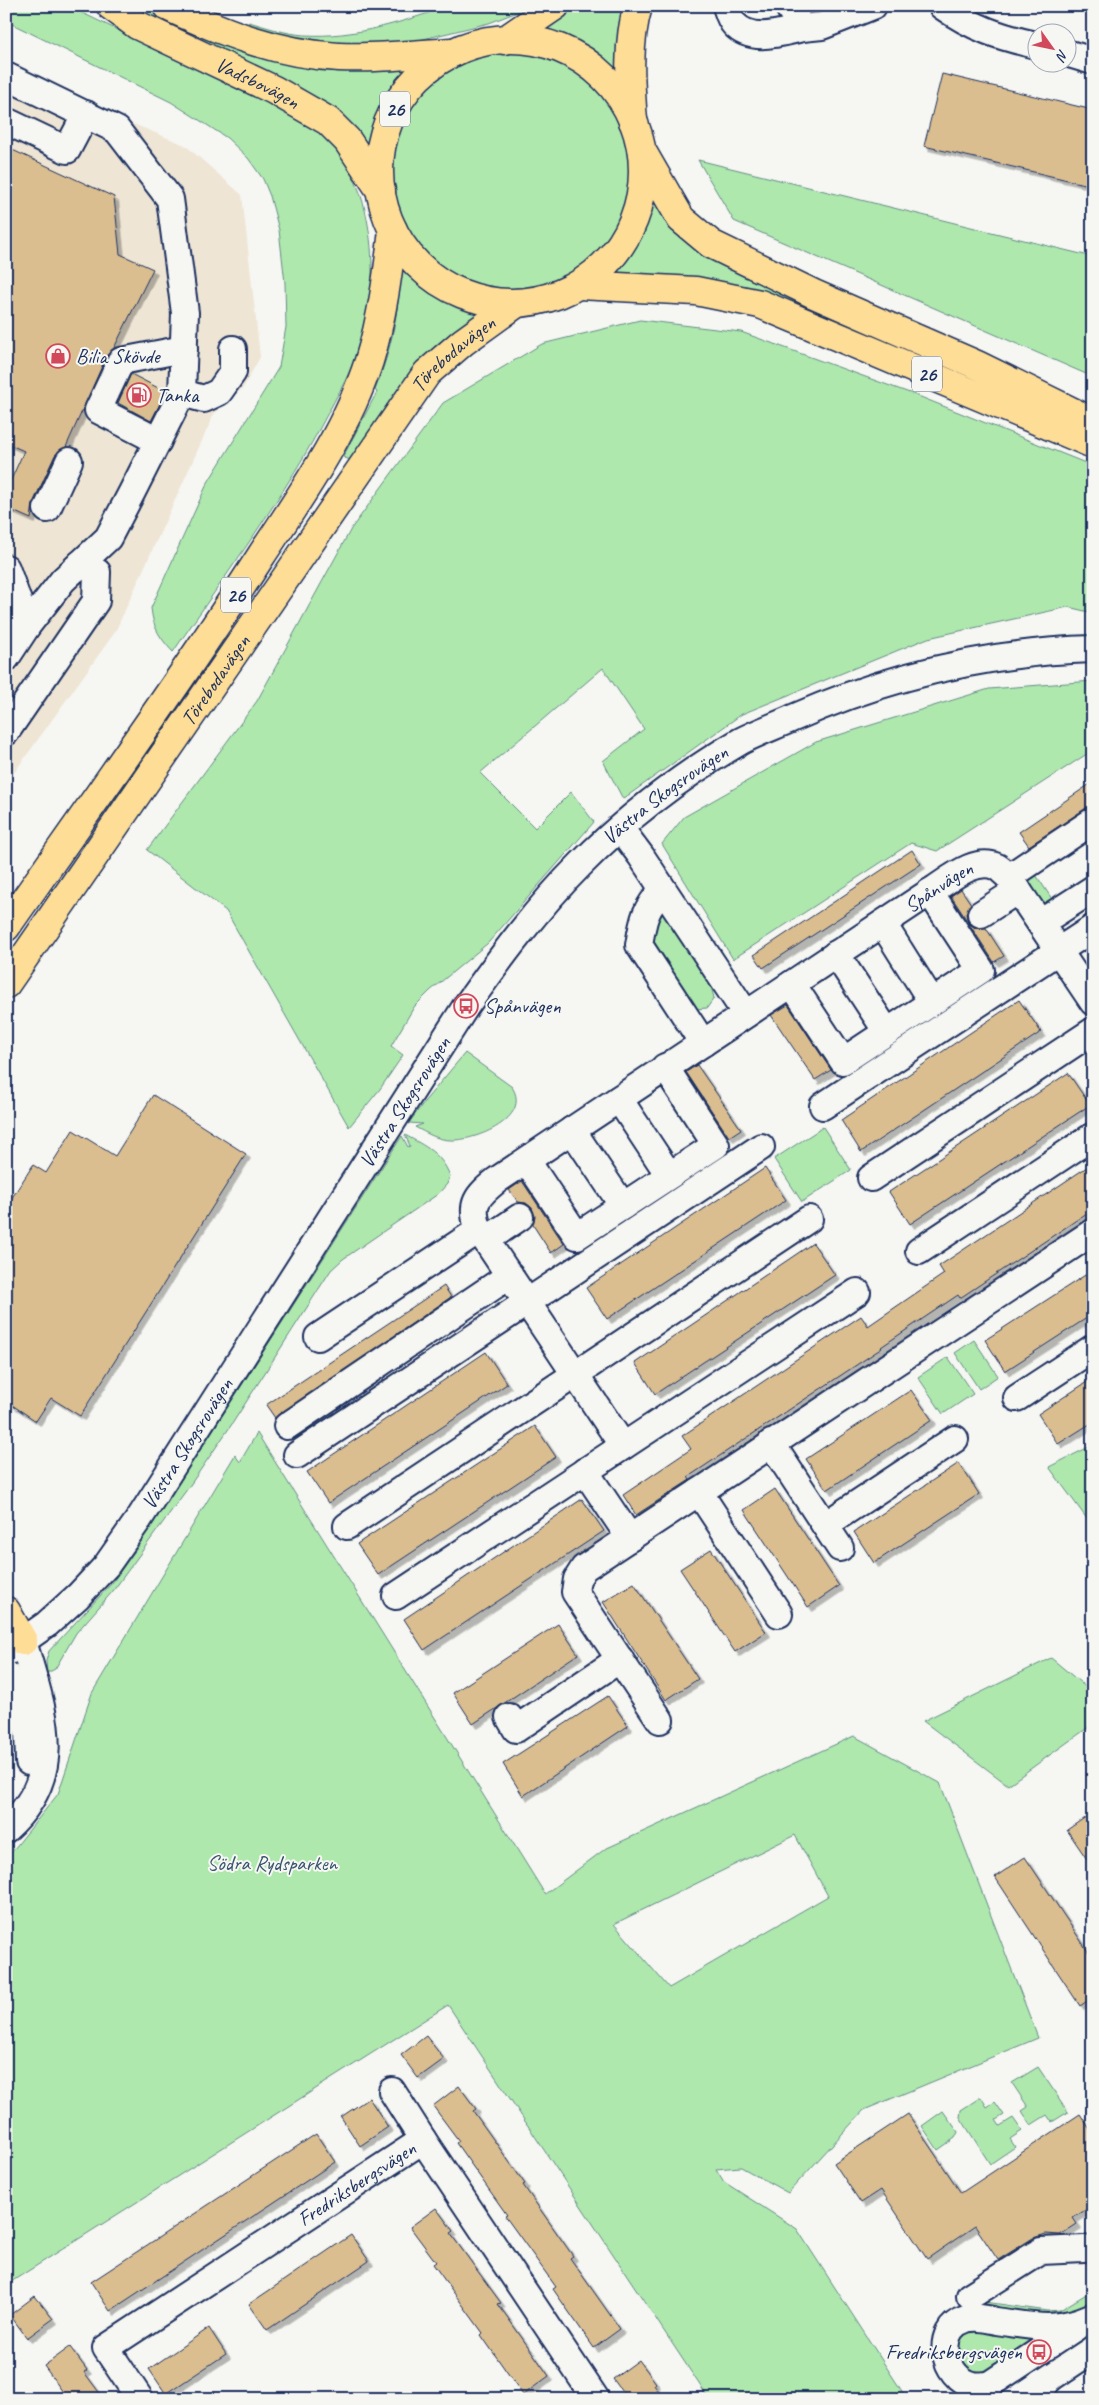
<svg xmlns="http://www.w3.org/2000/svg" width="1099" height="2405" font-family="Caveat,sans-serif">
	<style>
		.built { fill: #eee5d4 }
		.green { fill: #aee8ad; stroke: #648c86; fill-rule: evenodd }
		.building { fill: #dbbe8f; stroke: #1b2f5e; filter: url(#shadow) }
		.lines { fill: none; stroke-linecap: round; stroke-linejoin: round }
		.minor-casing { stroke: #1b2f5e; stroke-width: 30 }
		.major-casing { stroke: #1b2f5e; stroke-width: 31 }
		.highway-casing { stroke: #1b2f5e; stroke-width: 31 }
		.minor { stroke: #f6f6f2; stroke-width: 26 }
		.major { stroke: #fedd96; stroke-width: 28 }
		.highway { stroke: #fedd96; stroke-width: 28 }
		.labels { text-anchor: middle; dominant-baseline: central; stroke-width: 4; stroke-linejoin: round; paint-order: stroke }
		.shield { fill: #f6f6f2; stroke: #5d6b8a; stroke-width: 1 }
		.shield-label { font-size: 20px; font-weight: bold; fill: #1b2f5e }
		.street-label { font-size: 21px; fill: #1b2f5e; stroke: #f6f6f2 }
		.poi-label { font-size: 21px; fill: #1b2f5e; stroke: #f6f6f2; text-anchor: start }
		.park-label { font-size: 21px; fill: #38546e; stroke: #f6f6f2 }
	</style>
	<defs>
		<filter id="shadow"><feDropShadow dx="4.5" dy="4.5" stdDeviation="0" flood-color="#0004"/></filter>
	</defs>
	<rect width="100%" height="100%" fill="#f6f6f2"/>
	<filter id="ink" filterUnits="userSpaceOnUse"><feTurbulence type="fractalNoise" baseFrequency=".02" numOctaves="2"/><feDisplacementMap in="SourceGraphic" scale="10" xChannelSelector="R" yChannelSelector="G"/><feConvolveMatrix kernelMatrix="1 2 1 2 8 2 1 2 1" color-interpolation-filters="sRGB"/></filter>
	<g filter="url(#ink)">
		<path class="built" d="M6,63l120,58 59,24 57,50 18,162 -17,31 -28,24 -100,220 -109,152z"/>
		<g class="green">
			<path d="M6,6h62l235,114c35,24 56,57 64,99 7,36 7,76 -2,112 -7,28 -22,54 -36,80 -44,85 -102,162 -156,241 -13,-14 -20,-24 -22,-44l56,-124 72,-117 7,-40 -1,-44 -6,-53 -9,-34 -7,-17 -15,-21 -21,-20 -23,-15 -33,-21 -165,-81z"/>
			<path d="M449,6h84l-44,17 -74,18 -46,6 -37,-1 -85,-19 2,-5c18,5 37,12 56,13 49,3 98,-13 144,-29z"/>
			<path d="M572,6h57l-8,68 -6,3c-21,-20 -47,-36 -76,-41l-3,-7z"/>
			<path d="M145,8l42,18 234,42c-23,21 -36,47 -45,77l-6,2 -19,-23 -28,-23 -181,-88z"/>
			<circle cx="513" cy="173" r="120"/>
			<path d="M698,160l395,97v120l-359,-156z"/>
			<path d="M648,203l8,1c9,14 18,28 31,39 33,28 92,48 133,67l-3,5 -211,-38c21,-22 34,-44 42,-74z"/>
			<path d="M407,262c21,23 44,37 74,46l2,7c-11,6 -23,11 -33,19 -43,31 -70,84 -100,126l-7,-3 34,-65 -2,-2c16,-40 25,-80 25,-124z"/>
			<path d="M640,320l101,12 177,64 175,70v147l-25,-6 -140,31 -186,76 -119,85 -20,-38 41,-32 -41,-61 -123,105 55,55 36,-36 23,30 -106,121 -58,48 -16,16 -23,39 12,9 -23,34 -31,38 -123,-216 -79,-61 110,-149 94,-172 92,-126 99,-59z"/>
			<path d="M1093,681v69l-156,101 -26,-8 -178,116 -71,-115 22,-27 132,-75 173,-53z"/>
			<path d="M1034,872l20,30 -5,3h-8l-14,-25z"/>
			<path d="M659,906l52,80 3,12 -7,10 -12,1 -47,-66z"/>
			<path d="M465,1053l47,34c20,31 -36,54 -61,53 -13,0 -25,-7 -36,-13l8,-3 -14,-1 15,-21z"/>
			<path d="M823,1127l28,43 -49,32 -28,-43z"/>
			<path d="M405,1135c20,11 36,18 45,41l-3,8 -9,10 -95,65 -12,11 -99,154 -44,64 -75,103 -37,42 -21,36 -8,4 -1,-12 3,-10 63,-68 25,-35 265,-412 6,11 2,-1z"/>
			<path d="M974,1340l24,36 -19,13 -24,-36z"/>
			<path d="M948,1357l25,37 -30,20 -25,-37z"/>
			<path d="M257,1433l288,461 60,-45 249,-113 86,47 98,255 -174,72 -76,83 -47,-26 -25,2 8,13 73,47 110,170h-198l-261,-394 -442,280v-426l52,-65 34,-101 143,-238 5,7zM795,1835l33,61 -159,92 -55,-64z"/>
			<path d="M1093,1445v82l-44,-60z"/>
			<path d="M1051,1658l42,35v31l-85,61 -85,-64z"/>
			<path d="M1038,2067l30,45 -16,10 -5,-7 -16,10 -9,-14 6,-4 -16,-24z"/>
			<path d="M981,2097l6,10 8,-5 9,13 -8,5 4,6 13,-8 9,13 -12,8 5,8 -25,17 -30,-47 1,-7z"/>
			<path d="M943,2111l15,21 -3,6 -17,12 -16,-24z"/>
			<path d="M1093,2290v12l-17,11 -21,6 -78,-14 8,-3 62,9 13,-1z"/>
			<path d="M976,2328l66,7c-15,12 -66,60 -80,27 -4,-10 -4,-16 1,-26z"/>
		</g>
		<g class="building">
			<path d="M942,74l151,36v76l-169,-40z"/>
			<path d="M6,147l108,50 6,57 33,15 -39,79 -7,7 -41,92 -11,8 -22,48 -2,16 -25,-11v-17l18,-40 -18,-8z"/>
			<path d="M131,374l35,18 -15,29 -33,-18z"/>
			<path d="M1093,782v23l-8,4 -56,37 -10,-14z"/>
			<path d="M912,850l9,14 -158,104 -9,-13z"/>
			<path d="M961,889l10,15 -5,10 2,8 7,6h11l18,28 -10,6 -43,-66z"/>
			<path d="M1019,1000l22,32 -180,120 -20,-32z"/>
			<path d="M788,1005l43,65 -16,10 -44,-65z"/>
			<path d="M697,1065l44,64 -12,8 -43,-65z"/>
			<path d="M1068,1073l22,32 -180,119 -21,-32z"/>
			<path d="M153,1095l93,59 -166,262 -29,-18 -15,23 -30,-20v-194l27,-42 13,8 27,-43 42,26z"/>
			<path d="M1093,1163v46l-133,89 -2,-3 -77,52 1,1 -194,129 2,3 -54,35 -13,-20 68,-46 -9,-13 179,-120 7,10 76,-52 -5,-8z"/>
			<path d="M765,1168l21,32 -179,119 -21,-31z"/>
			<path d="M522,1181l42,63 -13,9 -18,-28 2,-9 -3,-8 -6,-5 -8,-1 -9,-12z"/>
			<path d="M813,1243l22,32 -180,119 -20,-31z"/>
			<path d="M1093,1270v44l-88,57 -20,-31z"/>
			<path d="M444,1286l7,11 -176,121 -9,-13z"/>
			<path d="M486,1352l21,32 -179,119 -21,-31z"/>
			<path d="M1093,1378v44l-35,22 -20,-30z"/>
			<path d="M911,1390l21,30 -105,70 -21,-31z"/>
			<path d="M535,1426l21,31 -178,118 -21,-31z"/>
			<path d="M959,1463l20,31 -105,69 -20,-31z"/>
			<path d="M775,1489l64,97 -31,21 -64,-97z"/>
			<path d="M582,1499l22,32 -180,119 -20,-31z"/>
			<path d="M711,1549l55,83 -31,20 -55,-83z"/>
			<path d="M634,1583l64,96 -32,21 -63,-98z"/>
			<path d="M558,1624l20,30 -105,70 -20,-31z"/>
			<path d="M608,1696l20,30 -105,70 -20,-32z"/>
			<path d="M1093,1812v56l-26,-38z"/>
			<path d="M1025,1857l68,102v38l-13,9 -85,-129z"/>
			<path d="M426,2036l18,23 -26,19 -17,-23z"/>
			<path d="M459,2086l17,23 -3,2 52,73 -2,1 50,71 -3,2 50,71 -26,19 -41,-59 3,-2 -51,-71 2,-1 -51,-72 3,-2 -26,-35z"/>
			<path d="M369,2098l19,29 -28,19 -19,-29z"/>
			<path d="M908,2114l53,79 119,-79 13,20v71l-20,13 4,6 -17,11 -14,-1 -13,4 -35,22 -23,-34 -48,33 -46,-69 -20,13 -27,-40z"/>
			<path d="M316,2134l19,28 -225,149 -19,-29z"/>
			<path d="M436,2208l17,23 -3,2 51,70 -3,1 51,72 -26,19 -42,-60 2,-2 -50,-69 3,-2 -26,-35z"/>
			<path d="M351,2235l18,26 -102,69 -18,-26z"/>
			<path d="M35,2296l18,23 -26,19 -17,-23z"/>
			<path d="M209,2328l17,26 -60,40 -17,-25z"/>
			<path d="M70,2347l17,23 -3,2 20,27h-36l-24,-33z"/>
			<path d="M639,2360l17,23 -2,2 10,14h-36l-15,-20z"/>
		</g>
		<g class="lines">
			<g class="minor-casing">
				<g id="minor">
					<path d="M726,6c2,6 4,14 8,18 17,19 46,9 68,4"/>
					<path d="M788,6l14,22 20,-2 51,-20"/>
					<path d="M942,6c31,22 58,31 94,39"/>
					<path d="M1066,53l27,8"/>
					<path d="M6,76l111,54 53,69 15,114 -3,80 -50,99 -24,46 -45,42 -36,46 -21,32"/>
					<path d="M6,121l61,29 19,-36"/>
					<path d="M182,393l22,6 15,-7 14,-20v-23"/>
					<path d="M158,441l-60,-31 23,-49 63,-12"/>
					<path d="M47,509l22,-48"/>
					<path d="M6,568l21,58"/>
					<path d="M6,732l90,-131 1,-29 -17,-8"/>
					<path d="M620,828l21,28 105,158"/>
					<path d="M1009,877l84,-56"/>
					<path d="M663,890c-18,18 -20,30 -24,55l64,98"/>
					<path d="M981,914l37,-24"/>
					<path d="M1040,923l53,-34"/>
					<path d="M883,924l49,78"/>
					<path d="M836,954l51,78"/>
					<path d="M792,984l51,77 138,-91 -51,-78"/>
					<path d="M619,1099l50,76"/>
					<path d="M823,1106l270,-178"/>
					<path d="M572,1130l51,76"/>
					<path d="M527,1161l50,75 139,-91 -51,-78"/>
					<path d="M871,1178l222,-147"/>
					<path d="M486,1240l34,-23"/>
					<path d="M919,1251l174,-115"/>
					<path d="M318,1337l161,-107"/>
					<path d="M1017,1398l76,-50"/>
					<path d="M287,1426l223,-151"/>
					<path d="M771,1443l69,105"/>
					<path id="s1" d="M623,1446l-144,-216c-10,-26 -2,-34 18,-50l433,-288c18,-11 45,-36 67,-25 4,2 8,7 12,10l84,125"/>
					<path d="M297,1455l464,-308"/>
					<path d="M585,1471l45,67"/>
					<path d="M699,1492l80,122"/>
					<path d="M825,1525l130,-86"/>
					<path d="M347,1526l462,-307"/>
					<path d="M396,1596l461,-304"/>
					<path id="s2" d="M6,1653l41,-29 31,-28 28,-30 33,-47 327,-513c35,-49 71,-98 114,-141 47,-48 103,-90 161,-124 17,-9 35,-15 52,-23 95,-42 196,-66 300,-69"/>
					<path d="M6,1674l22,57 1,31"/>
					<path d="M509,1717l7,12 104,-70"/>
					<path d="M660,1720l-85,-128 2,-13 7,-11 509,-336"/>
					<path d="M6,1829c63,-56 37,-118 17,-188"/>
					<path d="M392,2091l31,49"/>
					<path d="M970,2296l71,-45 43,-2"/>
					<path d="M989,2385c-5,0 -11,1 -16,0 -30,-7 -40,-56 -7,-66 9,-3 21,0 30,2 38,5 58,12 95,-4"/>
					<path d="M975,2394l101,-67"/>
					<path id="s3" d="M140,2399l-34,-51 317,-208 173,259"/>
					<path d="M1069,2399l24,-16"/>
				</g>
			</g>
			<g class="major-casing">
				<g id="major">
					<path id="s4" d="M111,6l26,19 137,65 54,31 19,19 34,51"/>
					<path d="M167,6c55,26 111,48 172,51 38,2 77,-3 115,-5"/>
					<path d="M505,40l50,-34"/>
					<path d="M633,121c-3,-38 -6,-78 5,-115"/>
				</g>
			</g>
			<g class="highway-casing">
				<g id="highway">
					<circle cx="511" cy="171" r="132"/>
					<path d="M643,153l38,66 30,25 103,50 163,71 116,57"/>
					<path d="M579,285l117,6 64,13 333,140"/>
					<path d="M6,927c86,-123 174,-245 255,-371 40,-61 85,-124 108,-195 13,-42 19,-87 24,-131"/>
					<path id="s5" d="M6,984l421,-611 36,-31 54,-39"/>
					<path d="M6,1611l17,30"/>
				</g>
			</g>
			<use href="#minor" class="minor"/>
			<use href="#major" class="major"/>
			<use href="#highway" class="highway"/>
		</g>
	</g>
	<defs>
		<g id="shop-ring" transform="scale(1.25)"><circle r="9.5" fill="#f6f6f2" stroke="#d1495b" stroke-width="1.5"/><path d="M-5-2.5h2.3a2.7 3.5 0 0 1 5.4 0H5L5.5 6h-11ZM-1.5-2.5h3a1.5 2.3 0 0 0-3 0Z" fill="#d1495b"/></g>
		<g id="fuel-ring" transform="scale(1.25)"><circle r="9.5" fill="#f6f6f2" stroke="#d1495b" stroke-width="1.5"/><path d="M-5.5-6h7V0h2V4h1.3V-2.5L3-4.5l.8-.8L6-3V5H2.5V1h-1V6h-7ZM-4.2-4.7v3.2H.2V-4.7Z" fill="#d1495b"/></g>
		<g id="bus-ring" transform="scale(1.25)"><circle r="9.5" fill="#f6f6f2" stroke="#d1495b" stroke-width="1.5"/><path d="M-5-6H5V4H4V6H2V4H-2V6H-4V4H-5ZM-3.5-4V0h7V-4ZM-3.5 1.2v1.5H-2V1.2ZM2 1.2v1.5H3.5V1.2Z" fill="#d1495b"/></g>
	</defs>
	<g fill-rule="evenodd">
		<use href="#shop-ring" x="58" y="356"/>
		<use href="#fuel-ring" x="139" y="395"/>
		<use href="#bus-ring" x="466" y="1006"/>
		<use href="#bus-ring" x="1039" y="2352"/>
	</g>
	<g class="labels">
		<g class="shield">
			<rect x="380" y="91.5" width="30" height="35" rx="4"/>
			<rect x="912" y="356.5" width="30" height="35" rx="4"/>
			<rect x="221" y="577.5" width="30" height="35" rx="4"/>
		</g>
		<g class="shield-label">
			<text x="395" y="109">26</text>
			<text x="927" y="374">26</text>
			<text x="236" y="595">26</text>
		</g>
		<g class="street-label">
			<text stroke="none"><textPath href="#s4" startOffset="166">Vadsbovägen</textPath></text>
			<text stroke="none"><textPath href="#s5" startOffset="774">Törebodavägen</textPath></text>
			<text stroke="none"><textPath href="#s5" startOffset="369">Törebodavägen</textPath></text>
			<text stroke="none"><textPath href="#s2" startOffset="1091">Västra Skogsrovägen</textPath></text>
			<text stroke="none"><textPath href="#s1" startOffset="849">Spånvägen</textPath></text>
			<text stroke="none"><textPath href="#s2" startOffset="685">Västra Skogsrovägen</textPath></text>
			<text stroke="none"><textPath href="#s2" startOffset="280">Västra Skogsrovägen</textPath></text>
			<text stroke="none"><textPath href="#s3" startOffset="361">Fredriksbergsvägen</textPath></text>
		</g>
		<g class="poi-label">
			<text x="76" y="356">Bilia Skövde</text>
			<text x="156" y="395">Tanka</text>
			<text x="484" y="1006">Spånvägen</text>
			<text x="1022" y="2352" text-anchor="end">Fredriksbergsvägen</text>
		</g>
		<g class="park-label">
			<text x="272" y="1863">Södra Rydsparken</text>
		</g>
	</g>
	<rect width="1099" height="2405" fill="none" stroke="#f6f6f2" stroke-width="25"/>
	<rect x="12" y="12" width="1074" height="2380" fill="none" stroke="#1b2f5e" stroke-width="2" filter="url(#ink)"/>
	<g transform="translate(1052 48) rotate(123)"><circle r="24" fill="#f6f6f2" stroke="#9ea6b7"/>
	<path d="M0-4L9 19L0 12L-9 19Z" fill="#d1495b"/>
	<text y="-8" font-size="14" font-weight="bold" text-anchor="middle" fill="#1b2f5e">N</text>
	</g>
</svg>
